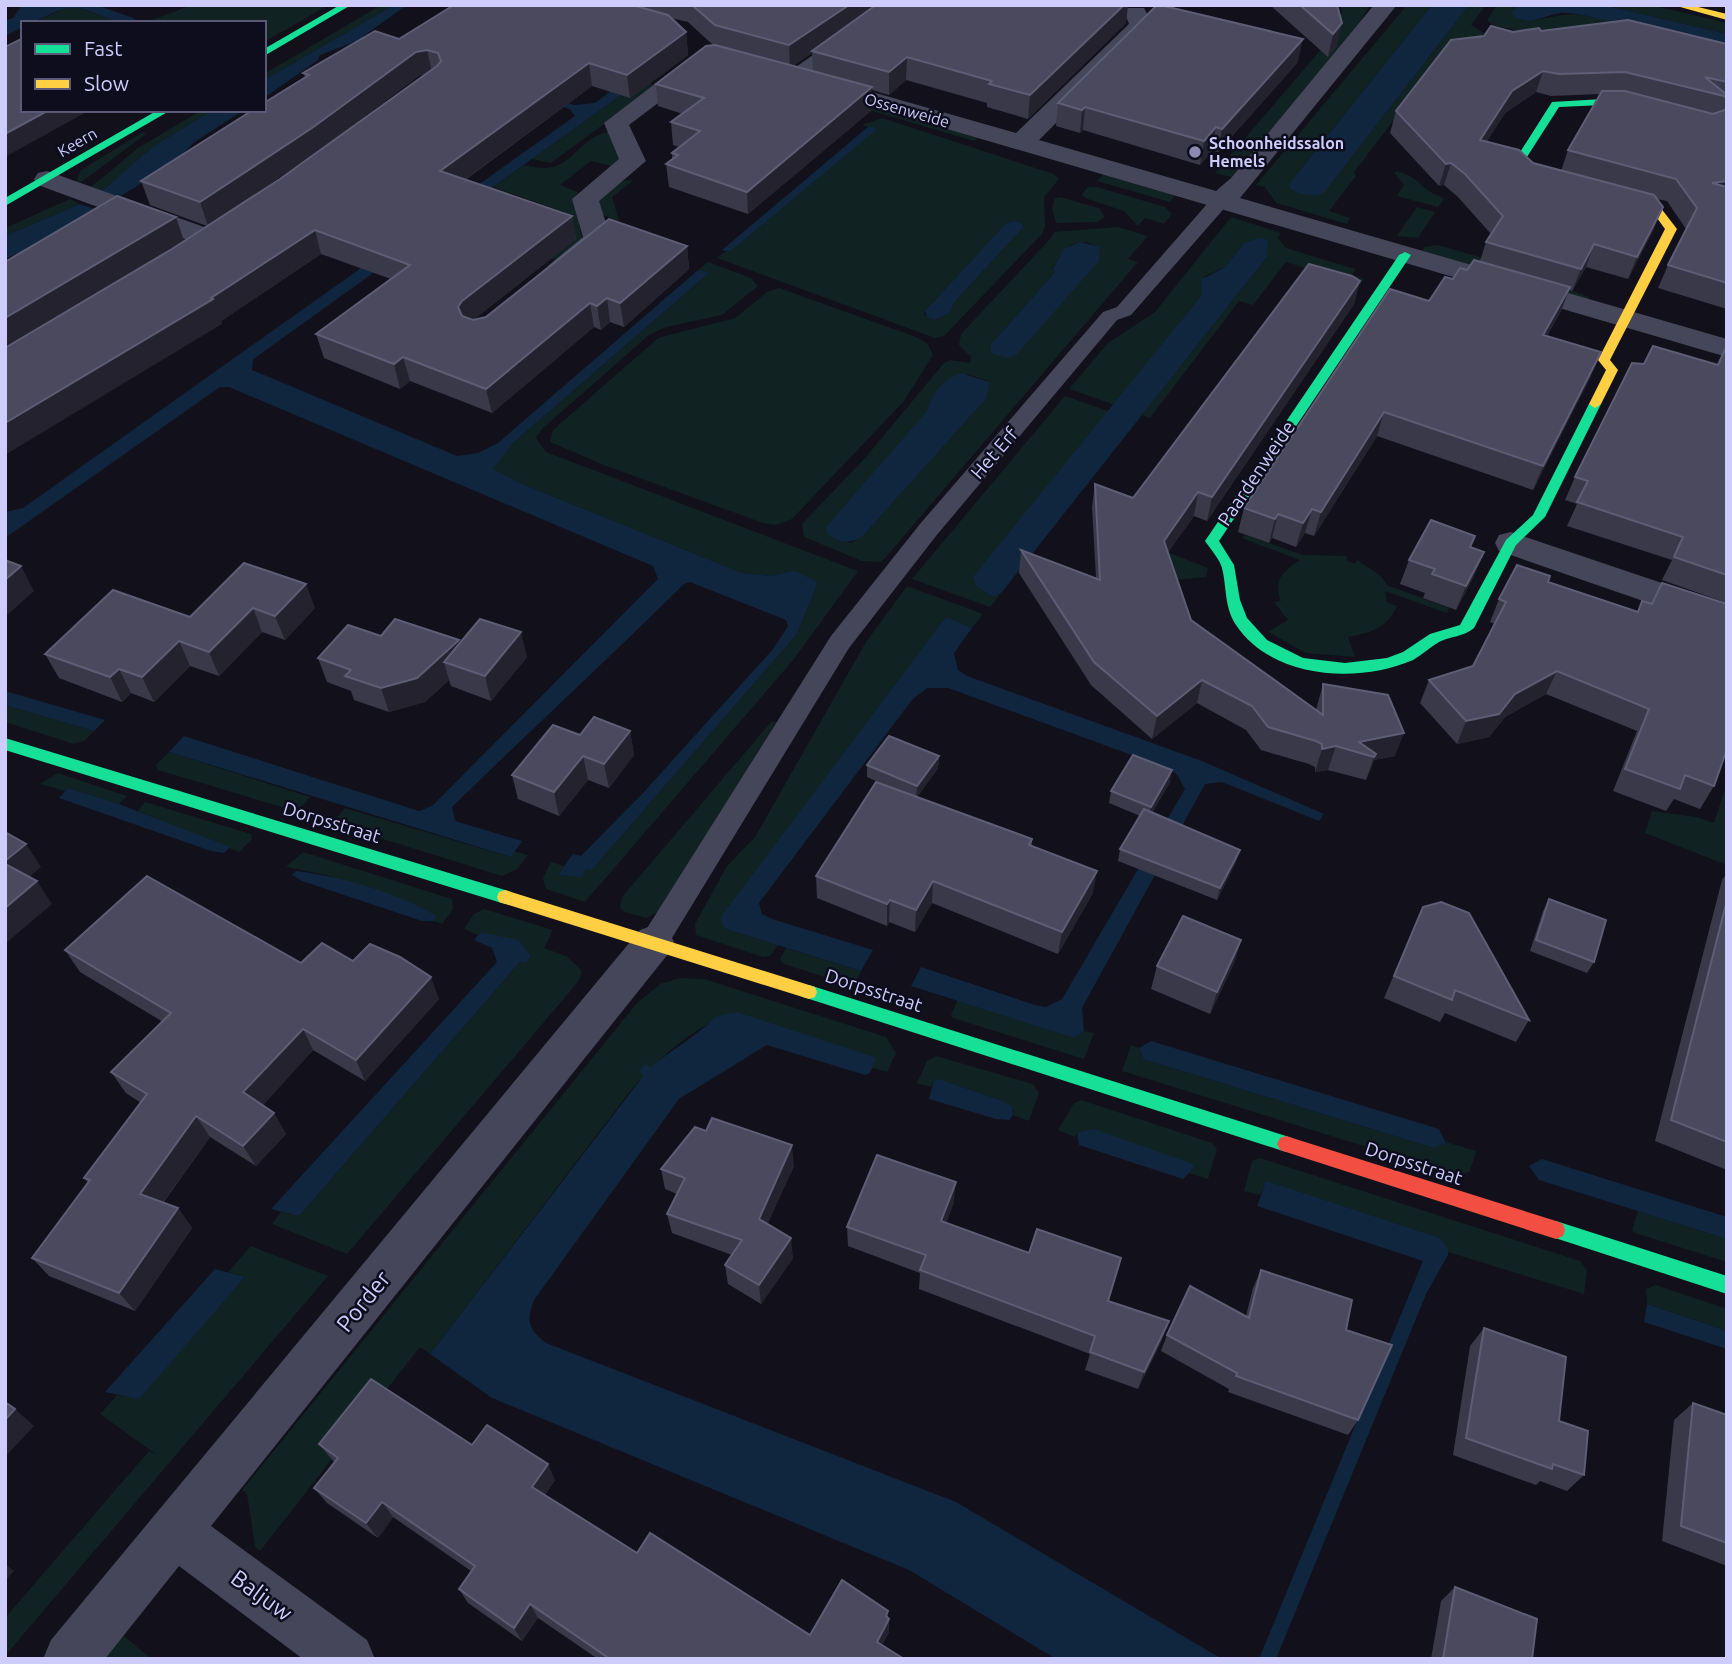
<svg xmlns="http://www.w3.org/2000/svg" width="1732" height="1664" font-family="Ubuntu,sans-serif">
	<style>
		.green { fill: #102322; fill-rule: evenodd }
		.water { fill: #10263e }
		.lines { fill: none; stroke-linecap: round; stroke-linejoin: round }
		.lane { fill: #46465a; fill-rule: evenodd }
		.street { fill: #46465a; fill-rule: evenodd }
		.fast { fill: #16e098; fill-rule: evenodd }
		.slow { fill: #ffcf43; fill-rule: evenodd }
		.jam { fill: #f24e42; fill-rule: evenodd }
		.wall { fill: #3a3949; fill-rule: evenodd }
		.shaded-wall { fill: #23222e }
		.building { fill: #4a495d; stroke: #5e5d76; stroke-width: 2 }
		.poi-dot { fill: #8c8aad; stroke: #0e0d1d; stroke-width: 2.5 }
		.labels { text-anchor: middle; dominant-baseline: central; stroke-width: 5; stroke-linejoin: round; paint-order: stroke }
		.far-street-label { font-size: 16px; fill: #cdccfc; stroke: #0e0d1d }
		.far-poi-label { font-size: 16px; font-weight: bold; fill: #cdccfc; stroke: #0e0d1d; text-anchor: start }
		.street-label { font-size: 19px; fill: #cdccfc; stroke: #0e0d1d }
		.near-street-label { font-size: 23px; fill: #cdccfc; stroke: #0e0d1d }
	</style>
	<rect width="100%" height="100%" fill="#12101a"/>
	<g class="green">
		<path d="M192,5h137l-65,37v-19h-120z"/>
		<path d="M381,5h13l-130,75v-6z"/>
		<path d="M1340,5h30l-14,23 -125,149 -16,-4 116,-135 11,-26z"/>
		<path d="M1407,5h25l-143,179 1,5 34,4 145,-188h17l-15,20 13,8 -4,6 -23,-1 -103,134 2,4 -27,35 21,7 -3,6 -71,-21 -11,-16 -9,-2z"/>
		<path d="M1497,5h20l-4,5 7,10c22,3 39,-9 63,-5l144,33 -183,-11 -51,-12 -6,-5z"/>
		<path d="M1603,5h48l76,18v11z"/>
		<path d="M74,7l52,16h-93l30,-14z"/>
		<path d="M648,82l7,4 -104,77 -19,-4 106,-76z"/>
		<path d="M873,107l106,30 -5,4 -105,-31z"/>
		<path d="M202,110h11l-59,36 -52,45 -11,-4 47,-39z"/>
		<path d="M882,118l172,56 5,5 -15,18 1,30 -3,7 -98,102 -9,2 -218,-80 9,-7 4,1 146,-123 -14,-4zM1013,221l7,1 4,5 -67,72 -8,14 -14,7 -11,-5 1,-4 80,-87z"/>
		<path d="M143,132l3,2 -66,49 -3,-3 4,-10z"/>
		<path d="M608,132l12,28 -9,6 -20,-5 -31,24 18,7 -4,6 8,41 -25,21 -10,-3 25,-20 -8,-25 -71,-25 31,-22c50,14 47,-25 84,-33z"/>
		<path d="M1397,171c24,6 25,21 47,27l-6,9 -41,-11 7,-11 -10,-12z"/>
		<path d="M1104,174l71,21 -5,7 -73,-21z"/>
		<path d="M634,180l-22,17 7,24 -18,-7 -3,-14 24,-19z"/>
		<path d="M1088,187h9l68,20 7,7 -8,10 -19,-6 -7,8 -14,-15 -39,-13 -3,-4z"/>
		<path d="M1060,197l39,11 6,9 -8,5 -41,1 -4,-15 3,-10z"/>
		<path d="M70,199l10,5 -75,32v-8z"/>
		<path d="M1417,207l18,5 -17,26 -21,-2z"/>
		<path d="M1231,217l50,16 -3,5 8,10 69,21 -3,6 12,4 -4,6 -74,-23 -33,43 -14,-4 -89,117 -8,-3 125,-158 -23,-14 -19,24 -20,9 -3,19 -87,110 -46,-16 39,-46 47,-31z"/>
		<path d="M1118,227l30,9 -20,23 10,3 -252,295 -5,5 -19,-1 -58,-24 -2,-13 63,-66 79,-95 6,-3 20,3 1,-6 -12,-12 2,-11 90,-96 3,-6zM1086,242l10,4 3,13 -108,85 64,-72 -2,-4c9,-15 14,-26 33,-26zM967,374l21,7 -2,18 -125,139 -11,5 -24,-16 102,-116c5,-23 19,-28 39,-37z"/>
		<path d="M1438,245l117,34 11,9 23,9 -1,3 -166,-48 2,-5z"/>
		<path d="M708,262l43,16 7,8 -36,29 -56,12 -17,8 -107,94 -6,9 10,14 312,119 -64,88 -209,243 -39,-13 -3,-11 8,-16 13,4 -6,9 23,1 5,-7 5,2 206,-237 21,-52 -23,-10 -23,4 -30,-3 -227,-92 -21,-9 -1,-6 19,-22 196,-170 -10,-4z"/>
		<path d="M779,288l137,49 12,7 5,11 -29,46 -112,118 -16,6 -13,-2 -159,-58 -54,-23 3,-12 105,-92 77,-20 32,-26z"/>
		<path d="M1065,396l43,15 -132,175 17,11 9,-5 -12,15 -78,-28z"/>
		<path d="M1245,535l58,20 44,1 -1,4 9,4 2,-4 24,16 6,9 62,23 -2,5 -62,-22 2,11 10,4c-10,22 -26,27 -49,31l7,20 -49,-4 -38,-21 20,-12 -14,-18 7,-1c-8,-21 2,-30 19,-41l-58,-22z"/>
		<path d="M1167,552l41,16 -2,9 -39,4z"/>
		<path d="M907,586l76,28 -11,14 -26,-11 -220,312 52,16 -8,11 -7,1 -67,-22 -1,-11 32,-58 28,-29 111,-195z"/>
		<path d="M5,705l89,26 -10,10 -10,3 -69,-22z"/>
		<path d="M771,722h5l-114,188 -16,8 -22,-6 -4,-4 2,-11z"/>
		<path d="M169,752l141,45 -8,9 -10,4 -134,-40 -2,-5z"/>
		<path d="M58,773l69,23 -8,8 -51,-16 -3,3 -25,-7z"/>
		<path d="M1727,783v82l-82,-32 7,-22 44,6 18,6z"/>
		<path d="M145,802l106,32 1,5 -13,13 -101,-41z"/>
		<path d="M345,808l165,49 4,-6 14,4 -11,14 -15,7 -164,-51 -1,-8z"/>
		<path d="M303,852l149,47 1,10 -11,15 -8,-3 2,-5 -110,-41 -40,-8z"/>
		<path d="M484,909l69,21 -9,18 22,8 16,15 -4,11 -231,272 -75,-30 9,-12 18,4 221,-254 6,1 5,-8 -50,-23 -3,3 -14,-6 10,-15z"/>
		<path d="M786,948l75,23 -5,11 -6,3 -66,-21 -4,-5z"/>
		<path d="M680,978l24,1 182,58 10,16 -9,19 -14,-4 2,-8 -138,-48c-43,13 -80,47 -109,82l-198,260 -10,-7 -160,204 -5,-5 -8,-52 -5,-4 395,-487 23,-19z"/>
		<path d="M958,1000l116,38 10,-7 10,2 -10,26 -131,-41 -2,-4z"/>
		<path d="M1131,1045l8,3 4,11 291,89 12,-6 30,9 -6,20 -10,5 -338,-105z"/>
		<path d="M936,1056l97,28 6,9 -10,28 -16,-6 1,-4 -11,-10 -64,-22 -5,1 -3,7 -14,-4 10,-22z"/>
		<path d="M1081,1100l131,43 5,6 -9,30 -19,-6 4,-4 -116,-36 -2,4 -17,-7 16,-27z"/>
		<path d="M1260,1158l320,103 7,9 -3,24 -136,-42 -8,-14 -174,-56 -6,13 -16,-4 8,-30z"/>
		<path d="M1638,1211l89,28v23l-92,-29 -3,-3z"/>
		<path d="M251,1246l77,30 -323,380v-38l144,-167 8,4 -57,-41 17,-19 22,3 106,-121 -17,-5z"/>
		<path d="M1656,1285l71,24v22l-80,-27 -1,-15z"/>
		<path d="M123,1635l28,24h-46z"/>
	</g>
	<g class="water">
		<path d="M22,5h74l40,14c-18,10 -45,-13 -65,-11 -18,1 -31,15 -48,15v4l-18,9v-15l8,-3z"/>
		<path d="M394,5h13l-45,32 212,68 21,-2 31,-23 12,3 -379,272 -6,5 -1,10 205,86 21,-3 20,-10 200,-173 11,3 -197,171 -19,25 22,12 227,92 30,3 23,-5 23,11 -21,52 -206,237 -5,-2 -4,8 -24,-2 15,-21 8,2 61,-62 132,-146 14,-22 -2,-6 -96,-38 -6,2c-76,75 -155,148 -232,223l3,14 67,20 -11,16 -342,-105 15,-16 235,75 13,-5 226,-227 -5,-13 -424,-179h-9l-215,151v-26l18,-4 552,-392 -5,-7 -216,-67 -34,13 -2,5 -54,38v-18z"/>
		<path d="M1432,5h37l-145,188c-12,5 -23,2 -34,-4l-1,-5z"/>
		<path d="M1517,5h86l124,29v14l-144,-33c-8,-1 -15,-3 -23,-2 -18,3 -33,15 -49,1z"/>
		<path d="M213,110h31l-51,33 -26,29 -12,3 -36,22 -17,-6 52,-45z"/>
		<path d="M869,126l8,3 -147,123 -8,-2z"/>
		<path d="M80,204l18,6 -60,35 -33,14v-23z"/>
		<path d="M1013,221l7,1 4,5 -67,72 -8,14 -14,7 -8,-3 -2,-6 80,-87z"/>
		<path d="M1260,238l8,2 -1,17 -265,335 -9,5 -17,-11 -3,-9 229,-282 -1,-15 24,-13 19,-24z"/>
		<path d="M1080,242l20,5 -1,14 -82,93 -10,4 -16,-5v-9l64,-72 -2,-3 11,-20z"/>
		<path d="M961,373l28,9 -3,17 -125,139c-13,6 -23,4 -34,-5l-1,-6 101,-116c5,-18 16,-32 34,-38z"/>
		<path d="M946,617l26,11 -18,25 4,17 9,6 235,85 122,53 -5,7 -97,-39 -17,2 -123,224 2,23 -10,7 -163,-52 10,-19 114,38 11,2 16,-8 123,-210 -7,-13 -8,-7 -222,-81h-21l-15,12 -153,203 3,11 10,5 101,31 -12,21 -135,-42 -5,-6 1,-8z"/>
		<path d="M5,691l100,29 -11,11 -89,-26z"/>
		<path d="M68,788l51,16 111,43 -6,6 -13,-2 -152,-53z"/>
		<path d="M296,871c43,5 103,22 140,45l-2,5h-12l-120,-40 -10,-6z"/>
		<path d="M481,932l37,8 13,16 -5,7 -6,-1 -221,254 -28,-7 226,-247 -5,-14 -18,-8z"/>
		<path d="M737,1012l137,45 2,3 -6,13 -5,2 -98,-30 -88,54 -145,201c-8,21 -6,29 12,43l410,159 266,157h-166l-147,-89 -417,-172 -62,-44 214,-279 -5,-4 6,-7 6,3c14,-12 58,-40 64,-50z"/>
		<path d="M1151,1041l288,88 7,14 -12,5 -291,-89 -4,-11z"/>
		<path d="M939,1079l64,22 9,6 1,8 -4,5 -13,-1 -67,-20 5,-19z"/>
		<path d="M1094,1129l99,35v5l-10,10 -104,-34 -2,-12z"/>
		<path d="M1542,1159l185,58v22l-188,-59 -10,-14z"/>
		<path d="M1266,1181l174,57 8,10v7l-21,37 -151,367h-17l164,-398 -166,-55z"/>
		<path d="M215,1269l30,8 -106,122 -34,-7z"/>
		<path d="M1647,1304l80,27v18l-83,-27z"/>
	</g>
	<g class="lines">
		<g class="lane">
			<path d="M841,36l9,5 -3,4 -48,36h-12l-3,-4 3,-4z"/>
			<path d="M1221,194l10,6 -3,4 -97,111 -14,5 -181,216 -87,112 -185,303 -10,3 -10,-3 -5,-9 5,-9 187,-297 89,-112 183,-212 14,-5 97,-111z"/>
		</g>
		<g class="street">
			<path d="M1374,5h23l-157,193 487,141v18l-913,-267 -3,-5 3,-5 9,-2 193,55 113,-109 -4,-11 3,-5h16l9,17 -4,5 -110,110 177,51 15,-13z"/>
			<path d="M698,55l8,2 4,5 -4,5 -77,58 17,36 -47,40 12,38 -39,33h-20l-4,-6 35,-29 -11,-38 47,-40 -15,-36 86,-66z"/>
			<path d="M47,171l174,62 4,6 -4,6h-20l-163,-60 -4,-6 4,-6z"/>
			<path d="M1511,532l216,73v25l-228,-79 -4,-8 4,-8z"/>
			<path d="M654,925l14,5 6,12 -6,12 -457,572 156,114 8,19h-72l-124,-93 -74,93h-62l8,-19 589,-710z"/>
		</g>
		<g class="fast">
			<path d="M340,5h11l-87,51v-7z"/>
			<path d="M1603,99l47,11 -5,3 -42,-8 -44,2 -34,53 5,9 31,13 -5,3 -34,-12 -7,-13 37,-58z"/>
			<path d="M158,110h13l-166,96v-8z"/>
			<path d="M1405,252l6,3 -192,286 15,24 6,35 7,18 20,22 36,18 42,5 42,-5 16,-6 27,-18 30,-9 46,-85 27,-25 56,-111 6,-4 6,4 -56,113 -29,28 -42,83c-11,9 -23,8 -35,14 -9,5 -17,13 -26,18 -55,24 -141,19 -177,-35 -12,-19 -9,-37 -14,-57 -3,-10 -11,-18 -17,-27l194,-286z"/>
			<path d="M5,738l500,152 6,2 2,5 -2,5 -6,2 -500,-154z"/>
			<path d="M809,985l477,151 6,2 3,6 -3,6 -6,2 -483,-155 -2,-5 2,-5z"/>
			<path d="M1556,1221l171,55v18l-178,-58 -2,-6 2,-6z"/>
		</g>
		<g class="slow">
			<path d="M1673,5h17l37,9v6z"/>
			<path d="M1611,194l49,13 17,22 -67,131 8,10 -17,34 -6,4 -6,-4 17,-34 -8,-10 67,-131 -13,-18 -45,-12 -1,-2z"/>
			<path d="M505,890l304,95 6,2 2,5 -2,5 -6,2 -310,-97 -2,-5 2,-5z"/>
		</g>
		<path class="jam" d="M1286,1136l270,85 7,3 2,6 -2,6 -7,3 -270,-87 -6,-2 -3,-6 3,-6z"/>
	</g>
	<g class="wall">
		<path d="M453,5h675l-2,18 -98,96 -41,-12v-4l-81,-23 -17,15 -17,-5v20l-124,104 -79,-27 -3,-23 6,-4v-7l7,-6 -6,-2 -2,-23 12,-8 -25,-8 -2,-22 57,-39 -25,-23 -17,-4 15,14 2,23 -58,43 -38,-12 -127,94 107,36 4,23 -103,81 13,-3 201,-71 2,23 -65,58 -14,-5 -9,8 -7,-3 -102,86 -82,-32 -10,8 -76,-31 -8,-24 75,-55 -70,-25 -100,67 1,3 -217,-62 179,-21 -80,48 68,-40 35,-23 -57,-21 -9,-24 164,-104 -2,-4 96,-34zM812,53l1,18 -20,-5zM427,74l-147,105 -50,32 88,-60 102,-76z"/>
		<path d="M1270,5h67v41l-9,11z"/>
		<path d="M1541,31l186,13v265l-69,-21 10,-23 18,-36 -19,-28 -10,-2 -3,30 -26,50 -42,-12 -14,24 -3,-1 -8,21 -14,25 44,40 -58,114 -156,-54 -63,100 -9,-3 -9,14 -24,-9 -3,5 -31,-11 6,-24 185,-207 24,-22 27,-18 6,-19 5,-8 -33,-37 -14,-12 -5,1 -49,-53 6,-22 117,-79zM1536,92l15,4 49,-2 -32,56 -7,21 -28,-8 -46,-22 18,-28z"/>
		<path d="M1298,62l-80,90 -6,-1 -12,14 -117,-35 -3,3 -24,-7 2,-23z"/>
		<path d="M1360,281l-6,23 -147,217 -13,-5 -26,36 23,68 125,90 7,-26 72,72 -21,4 -8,20 -38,-10 -13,2v-5l-6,-3 -48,-14 -15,-20 -49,-27 -45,36 -61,-54 -72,-112 2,-23 75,28 -4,-71 3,-23 38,14z"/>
		<path d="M1727,344v259l-65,-23 10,-20 -105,-34 10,-22 -12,-4 10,-23 69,-113 73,1z"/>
		<path d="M1471,547l3,29 -18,34 -33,-12 2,-5 -25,-9 9,-24z"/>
		<path d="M244,563l71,45 -30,32 -23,-8 -43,44 -29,-10 -36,36 -23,-9 -9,9 -63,-24 -14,-24 145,-37z"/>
		<path d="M1548,582l89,30 5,-11 9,3 11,-21 52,203 -14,23 -26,-10 -8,12 -53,-20 24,-60 -91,-37 -41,23 -16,20 -32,7 -37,-41 9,-23 44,-14 22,-42 -5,-2 9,-23z"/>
		<path d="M381,636l146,21 -36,44 -40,-15 -2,-6 -24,22 -36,10 -35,-12 -3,-9 -24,-9 -9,-24z"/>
		<path d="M630,731l4,24 -25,33 -21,-8 -29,36 -41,-17 -6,-24 68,-40z"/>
		<path d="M939,756l-1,12 -21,29 115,42v7l61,47 -35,61 -126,-51 -17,29 -26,-10 -2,4 -70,-28 -1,-22 78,-87 -27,-12v-12z"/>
		<path d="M1170,782l-18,31 84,49 -19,38 -99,-39 2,-12 20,-33 -31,-13 2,-12z"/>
		<path d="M1727,873v297l-72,-29 67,-261z"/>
		<path d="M1549,899l45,63 -7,11 -57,-22 13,-40z"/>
		<path d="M1423,907l106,113 -13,22 -71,-29 -5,9 -56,-24z"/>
		<path d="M1241,940l-7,23 -24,51 -59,-25 6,-23z"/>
		<path d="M65,950l236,13 52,-2 86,38 -74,82 -52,-31 -50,55 11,8 12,21 -30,32 -46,-29 -47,66 15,5 14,20 -57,83 -86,-35 -17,-18 56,-75 -4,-5 57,-75 -15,-10 -15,-21 52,-50 -83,-50z"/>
		<path d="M794,1166l-27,58 26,34 -32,46 -33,-20 -3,-19 7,-10 -60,-22 -5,-19 10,-20 -12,-5 -4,-20z"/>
		<path d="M954,1202l-8,21 162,78 54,39 -24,49 -53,-19 5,-16 -171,-65 1,-16 -72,-27 -1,-19z"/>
		<path d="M1261,1270l85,60 12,90 -10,15 -120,-43 1,-3 -68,-38 6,-16 79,-19 7,-28z"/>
		<path d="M1484,1328l75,93 25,54 -17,16 -27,-10 -4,4 -83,-30 17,-109z"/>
		<path d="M1693,1403l34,12v151l-65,-25 12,-121z"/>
		<path d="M319,1444l153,1 83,35 -10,15 92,58 173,82 78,-17 1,1v13l-7,13 22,14h-306l-60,-41 -16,23 -54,-38 -9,-14 12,-18 -78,-54 -15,21 -51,-35 -13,-15 20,-26z"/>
		<path d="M1455,1587l77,72h-101l10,-58z"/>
	</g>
	<g class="shaded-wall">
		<path d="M849,5h30v2l-89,61 -1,-23z"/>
		<path d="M1124,5h4l-2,18 -98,96 2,-24z"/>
		<path d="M1342,23l-5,23 -9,11 5,-23z"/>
		<path d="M686,32l2,23 -58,43 -3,-23z"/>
		<path d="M1303,39l-5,23 -80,90 4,-23z"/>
		<path d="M427,50l5,22 -12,3 -102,76 -110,75 -8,-24 216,-150z"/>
		<path d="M907,57l-1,23 -17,15v-23z"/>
		<path d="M589,63l3,23 -147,108 -5,-23z"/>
		<path d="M1543,71l-7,21 -31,21 -32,49 7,-22 32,-49z"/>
		<path d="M872,87v23l-124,104 -1,-22z"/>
		<path d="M1085,107l-2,23 -3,3 2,-23z"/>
		<path d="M49,110h41l-85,47v-23z"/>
		<path d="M1216,127l-4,24 -12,14 4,-24z"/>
		<path d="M1451,163l-7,22 -5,1 7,-22z"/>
		<path d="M1727,181v21l-15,-19z"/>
		<path d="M1663,207l-9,22 -26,50 9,-22z"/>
		<path d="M572,216l4,23 -109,86 -4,7 -5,-25 4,-6z"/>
		<path d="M176,217l8,24 -179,108v-31z"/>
		<path d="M315,230l6,24 -100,67 1,3 -217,131v-32l206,-125z"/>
		<path d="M1594,244l-8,23 -14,24 9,-22z"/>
		<path d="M687,246l2,23 -65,58 -4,-24z"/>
		<path d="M1360,281l-6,23 -147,217 5,-24z"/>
		<path d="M1570,287l-9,24 -27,48 9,-24z"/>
		<path d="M607,298l3,24 -9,8 -4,-24z"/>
		<path d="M590,303l4,24 -102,86 -6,-24z"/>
		<path d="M1601,352l-10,24 -58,114 10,-24z"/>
		<path d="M403,357l7,24 -10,8 -6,-25z"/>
		<path d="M1384,412l-7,24 -63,100 7,-24z"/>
		<path d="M1198,492l-4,24 -35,48 5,-23z"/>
		<path d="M1312,509l-7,24 -9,14 7,-24z"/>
		<path d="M1278,514l-6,24 -3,5 6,-24z"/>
		<path d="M1484,552l-10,24 -18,34 10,-24z"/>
		<path d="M21,566l13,25 -29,26v-37z"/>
		<path d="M306,584l9,24 -30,32 -10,-24z"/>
		<path d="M253,608l9,24 -43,44 -10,-24z"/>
		<path d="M521,632l6,25 -36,44 -6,-25z"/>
		<path d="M459,640l7,25 -22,-3 5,18 -24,22 -36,10 -8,-24z"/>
		<path d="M179,641l11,25 -36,36 -12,-25z"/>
		<path d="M119,669l12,24 -9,9 -12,-25z"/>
		<path d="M1557,671l-11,23 -41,23 -16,20 -32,7 9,-23z"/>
		<path d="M1202,680l-5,23 -45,36 5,-23z"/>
		<path d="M630,731l4,24 -25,33 -5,-24z"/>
		<path d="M1404,733l-9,23 -21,4 -8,20 8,-23 -15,-15z"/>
		<path d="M1336,746l-8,24 -13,2 7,-23z"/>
		<path d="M583,756l5,24 -29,36 -5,-24z"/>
		<path d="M939,756l-1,12 -22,30 1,-12z"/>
		<path d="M1172,770l-2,12 -22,37 3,-12z"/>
		<path d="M26,844l15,23 -22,19 -14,-21v-4z"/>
		<path d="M1240,850l-4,12 -19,38 3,-12z"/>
		<path d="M1097,871l-4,22 -35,61 4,-22z"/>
		<path d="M37,881l15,23 -47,40v-36z"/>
		<path d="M933,881l-1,22 -17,29 1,-22z"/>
		<path d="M890,900l-1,22 -2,4v-22z"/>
		<path d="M1241,940l-7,23 -24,51 7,-22z"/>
		<path d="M431,977l8,22 -74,82 -9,-21z"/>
		<path d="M303,1029l10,21 -57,63 -13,-21z"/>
		<path d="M274,1113l12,21 -30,32 -13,-20z"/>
		<path d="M196,1116l14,21 -55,76 -15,-19z"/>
		<path d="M792,1145l2,21 -33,73 -2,-20z"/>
		<path d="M956,1182l-2,20 -15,39 2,-20z"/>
		<path d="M178,1208l14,20 -57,83 -16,-18z"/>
		<path d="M791,1238l2,20 -32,46 -2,-19z"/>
		<path d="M1169,1321l-7,19 -24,49 6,-17z"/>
		<path d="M15,1409l19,17 -29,31v-37z"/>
		<path d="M548,1464l7,16 -15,23 -8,-16z"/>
		<path d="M382,1502l11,15 -15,21 -12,-15z"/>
		<path d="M5,1564l9,7 -9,10z"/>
		<path d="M530,1604l8,14 -16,23 -8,-13z"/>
		<path d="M888,1611l1,21 -12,22v-12z"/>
	</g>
	<g class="building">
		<path d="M454,5h178l36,10 18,17 -59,43 -38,-12 -149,108 132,45 -110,85 -4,6 4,9 11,4 13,-3 123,-98 78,27 -67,57 -13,-5 -10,8 -7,-3 -104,86 -83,-32 -9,7 -78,-30 94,-69 -95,-35 -104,68 2,1 -208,124v-75l167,-99 108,-70 157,-113 4,-5 -3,-8 -11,-3 -11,2 -104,76 -112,74 -59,-21 112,-71h11v-7l45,-28 -6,-2 72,-42 24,8z"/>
		<path d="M692,5h157l-60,40 -74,-20z"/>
		<path d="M876,5h248l-94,90 -41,-11 3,-3 -85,-24 -18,15 -77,-21z"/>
		<path d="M1157,5h3l143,34 -81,90 -6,-2 -12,14 -119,-34 -3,3 -24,-7z"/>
		<path d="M1300,5h37l5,18 -9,11z"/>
		<path d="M1628,20l99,24v38l-22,-5 22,18v4l-3,-3 -99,-24 -66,2 -16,-3 -31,20 -32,49 39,10 14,13 121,32 9,12 -26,50 -43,-13 -13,25 -95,-27 17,-26 -38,-42 -14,-11 -5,1 -50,-53 55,-71 33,-4 7,-10 22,6 26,-4 2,3z"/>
		<path d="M23,38v72h26l-44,24v-87z"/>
		<path d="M715,45l157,42 -125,105 -81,-28 12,-9 -6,-2 28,-22 -29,-9 33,-24 -48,-14 50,-38z"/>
		<path d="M1602,91h23l88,23 12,-4 2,-3v74l-15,2 15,4v96l-59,-18 29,-57 -21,-29 -108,-29z"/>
		<path d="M117,196l59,21 -171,101v-56z"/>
		<path d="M1474,260l96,27 -27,48 58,17 -58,114 -159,-54 -63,100 -9,-3 -9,14 -25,-9 -3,5 -31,-11 146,-219 39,12 16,-24 8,2 7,-11 7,2z"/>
		<path d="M1309,264l43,12 8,5 -148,216 -14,-5 -34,49 27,79 132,95v-31l65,11 16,38 -45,9 17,12 -2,3 -38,-11 -14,3v-5l-6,-3 -48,-14 -16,-21 -50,-26 -45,36 -63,-54 -73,-112 79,30 -5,-96 38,14z"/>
		<path d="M1727,345v230l-53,-18 9,-20 -106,-35 11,-21 -13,-4 57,-114 12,1 9,-18 65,19z"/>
		<path d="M1431,520l44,16 -5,11 14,5 -18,34 -34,-12 3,-5 -26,-9z"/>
		<path d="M5,560l16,6 -16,14z"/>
		<path d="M244,563l62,21 -31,32 -22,-8 -44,44 -30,-11 -37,36 -23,-8 -9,8 -65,-23 68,-64 77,27z"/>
		<path d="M1517,565l33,11 -2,6 90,30 4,-11 10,3 10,-21 65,21v145l-13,37 -29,-11 -5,14 -55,-20 24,-60 -92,-38 -42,23 -16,20 -33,7 -37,-41 44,-14 33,-64 -7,-3z"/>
		<path d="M395,619l64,21 -42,38 -36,10 -36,-12 6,-6 -33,-12 30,-33 33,11z"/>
		<path d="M480,619l41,13 -36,44 -41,-14z"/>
		<path d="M594,717l36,14 -26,33 -21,-8 -29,36 -42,-17 41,-50 27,10z"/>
		<path d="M889,736l50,20 -22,30 -50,-21z"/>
		<path d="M1133,755l39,15 -21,37 -40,-16z"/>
		<path d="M876,782l156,57 -3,6 68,26 -35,61 -129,-51 -17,29 -26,-10 -3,4 -71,-28z"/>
		<path d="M1144,809l96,41 -20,38 -100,-39z"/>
		<path d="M5,832l21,12 -21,17z"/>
		<path d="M5,864l32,17 -32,27z"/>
		<path d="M147,876l154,87 21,-20 31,18 17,-17 30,13 31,20 -75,83 -53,-31 -60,63 31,21 -31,33 -47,-30 -56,78 38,14 -59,85 -87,-35 58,-78 -6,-2 63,-84 -36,-22 60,-59 -106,-63z"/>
		<path d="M1549,899l57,21 -12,42 -58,-22z"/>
		<path d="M1727,900v242l-56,-22z"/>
		<path d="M1441,902l28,11 60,107 -74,-30 -3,10 -58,-24 29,-69z"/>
		<path d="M1183,916l58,24 -24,52 -60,-26z"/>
		<path d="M712,1118l80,27 -33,74 32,19 -32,47 -34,-20 17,-25 -75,-26 18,-36 -24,-9 34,-42 11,4z"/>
		<path d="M877,1155l79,27 -15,39 88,32 8,-24 84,29 -13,43 61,20 -25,51 -54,-20 5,-16 -175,-66 6,-15 -79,-28z"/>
		<path d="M1261,1270l91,30 -6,30 46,15 -34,75 -122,-44 1,-3 -70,-38 23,-49 59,32z"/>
		<path d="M1484,1328l82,29 -7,64 29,10 -4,44 -31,-11 -1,5 -86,-31z"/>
		<path d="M371,1379l101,66 15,-20 61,39 -16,23 105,66 13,-20 160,102 32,-55 46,31 -2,5 3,3 -12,23 27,17h-294l-80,-55 -16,24 -55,-39 16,-23 -93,-64 -16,21 -52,-35 24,-30 -19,-14z"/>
		<path d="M5,1402l10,7 -10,11z"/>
		<path d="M1693,1403l34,12v128l-46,-17z"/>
		<path d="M1455,1587l82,32 -5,40h-89z"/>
	</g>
	<circle class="poi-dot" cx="1195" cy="152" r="7"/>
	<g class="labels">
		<g class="far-street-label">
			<text transform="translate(907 110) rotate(16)">Ossenweide</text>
			<text transform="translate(77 142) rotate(-30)">Keern</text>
		</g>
		<g class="far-poi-label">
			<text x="1209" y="143">Schoonheidssalon<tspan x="1209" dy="18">Hemels</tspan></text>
		</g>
		<g class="street-label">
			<text transform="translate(994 453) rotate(-49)">Het Erf</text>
			<text transform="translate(1256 473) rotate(-56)">Paardenweide</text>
			<text transform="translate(332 822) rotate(17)">Dorpsstraat</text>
			<text transform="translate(874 990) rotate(18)">Dorpsstraat</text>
			<text transform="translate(1414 1163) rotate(18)">Dorpsstraat</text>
		</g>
		<g class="near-street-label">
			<text transform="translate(363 1301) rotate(-51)">Porder</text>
			<text transform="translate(262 1595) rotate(36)">Baljuw</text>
		</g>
	</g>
	<rect width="1732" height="1664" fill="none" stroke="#cdccfc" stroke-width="14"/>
	<rect x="21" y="21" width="245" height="91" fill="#0e0d1d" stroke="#5a5976" stroke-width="2"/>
	<rect x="35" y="44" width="35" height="10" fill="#16e098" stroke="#5a5976" stroke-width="2"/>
	<text x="84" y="56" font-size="21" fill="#cdccfc">Fast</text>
	<rect x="35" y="79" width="35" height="10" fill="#ffcf43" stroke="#5a5976" stroke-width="2"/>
	<text x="84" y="91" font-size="21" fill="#cdccfc">Slow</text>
</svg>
